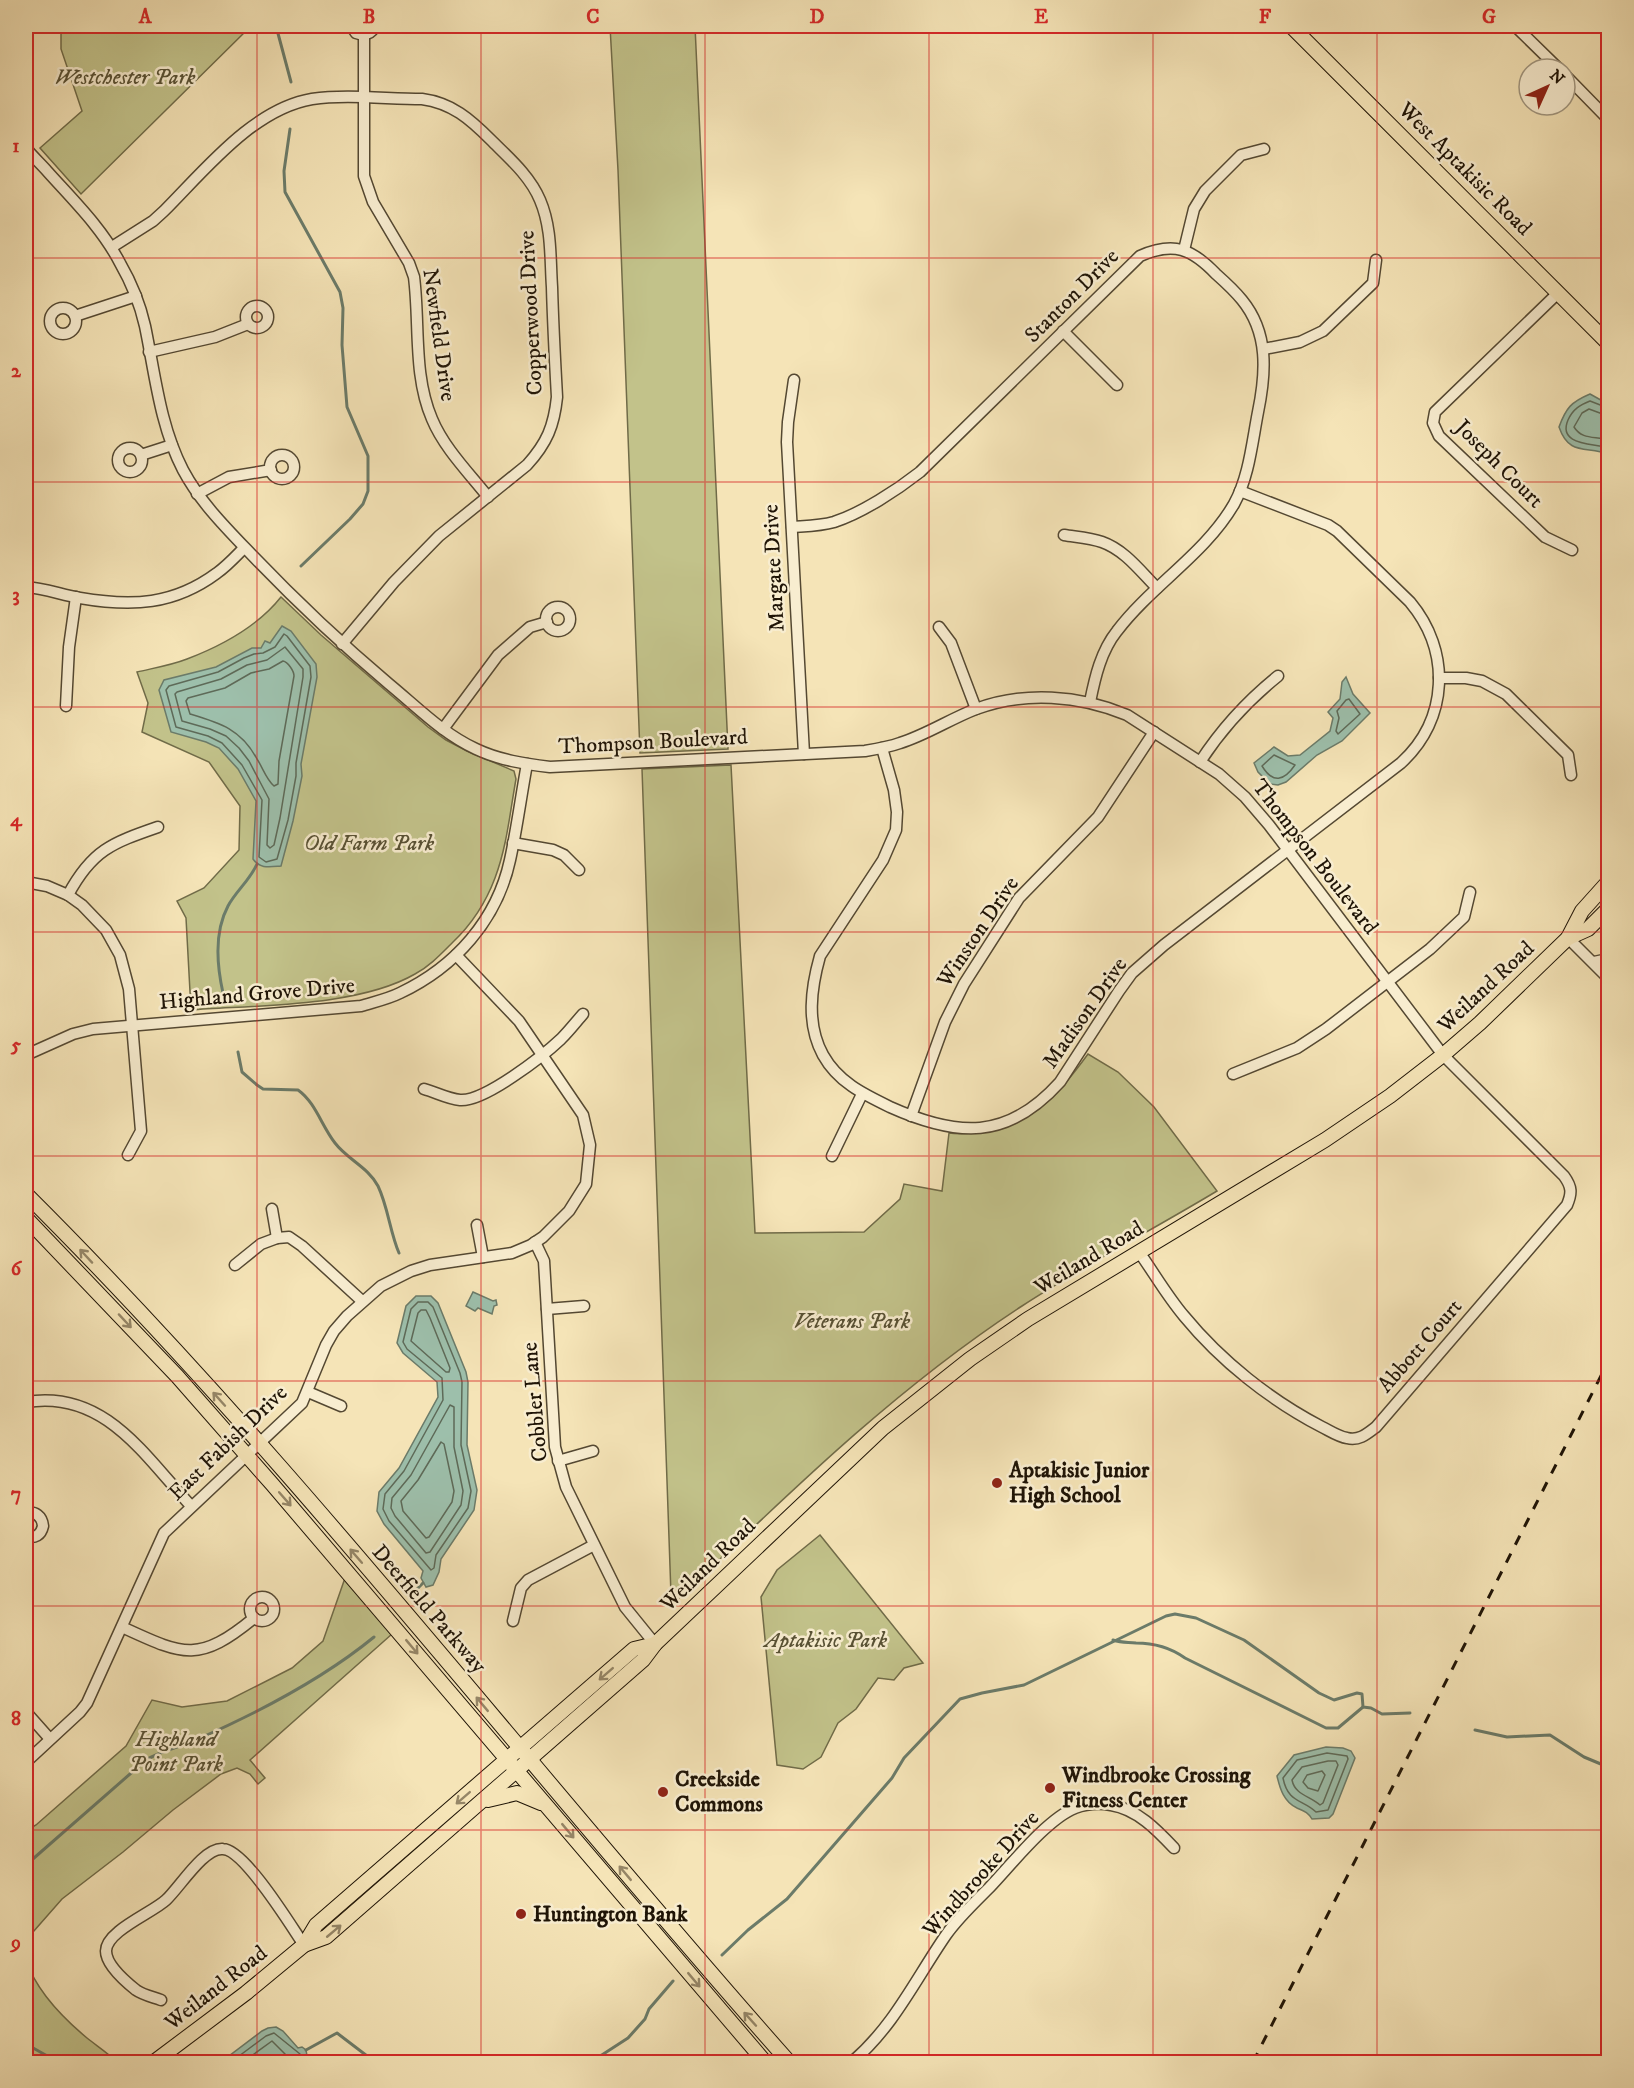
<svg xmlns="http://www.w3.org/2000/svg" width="1634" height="2088" font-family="'IM FELL DW Pica',serif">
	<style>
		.green { fill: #c2c28a; stroke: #706b48; stroke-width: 1.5 }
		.water { fill: #9dbfab; stroke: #6b7b69; stroke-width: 1.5 }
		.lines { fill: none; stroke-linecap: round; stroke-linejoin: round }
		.shore { stroke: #5e6a58; stroke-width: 1.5 }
		.stream { stroke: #6b7b69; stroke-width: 3 }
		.minor-casing { stroke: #544832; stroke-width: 13 }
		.major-casing { stroke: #1f1406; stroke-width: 16 }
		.minor { stroke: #f8edd0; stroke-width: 10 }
		.major { stroke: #f5e4b7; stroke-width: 14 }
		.rail { stroke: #1f1406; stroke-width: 3; stroke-dasharray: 10 10; stroke-linecap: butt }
		.oneway { stroke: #958667 }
		.grid { fill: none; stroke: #d62828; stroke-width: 1.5; stroke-opacity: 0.55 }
		.poi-dot { fill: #8f2418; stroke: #f8edd0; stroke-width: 2 }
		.labels { text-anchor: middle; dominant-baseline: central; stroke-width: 5; stroke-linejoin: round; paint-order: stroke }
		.park-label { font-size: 22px; font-style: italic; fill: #585134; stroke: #f8edd0 }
		.street-label { font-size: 22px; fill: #1f1406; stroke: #f8edd0 }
		.poi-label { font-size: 22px; font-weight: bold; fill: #1f1406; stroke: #f8edd0; text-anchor: start }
		.neatline { fill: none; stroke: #d62828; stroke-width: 2 }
		.grid-label { font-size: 20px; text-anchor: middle; font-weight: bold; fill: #d62828 }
	</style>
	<rect width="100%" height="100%" fill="#f5e4b7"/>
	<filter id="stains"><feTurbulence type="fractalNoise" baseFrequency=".00333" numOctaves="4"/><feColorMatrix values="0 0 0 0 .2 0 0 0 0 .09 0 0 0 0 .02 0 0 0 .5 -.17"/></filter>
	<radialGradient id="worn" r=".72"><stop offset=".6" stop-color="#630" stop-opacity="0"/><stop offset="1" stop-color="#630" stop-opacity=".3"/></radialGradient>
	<g class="green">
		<path d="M61,26h190l-170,168 -41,-46 42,-37 -21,-62z"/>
		<path d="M610,26h85l33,723 -88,4 -22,-583z"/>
		<path d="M281,597l40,38 107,92 18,13 21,11 47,20 2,8c-6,33 -9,67 -21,99 -9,24 -23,46 -42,64 -12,12 -23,24 -38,32 -57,33 -158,31 -224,36l-5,-92 -9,-17 27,-13 35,-38 1,-44 -31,-44 -67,-30 6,-29 -11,-31c17,-4 35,-7 50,-13 34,-13 71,-33 94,-62z"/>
		<path d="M731,765l24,468 109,-1 36,-33 4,-15 38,7 7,-58c14,2 27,0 42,-3 47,-10 70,-39 97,-76l30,18 36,35 63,84c-65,39 -132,74 -195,115 -129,84 -238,192 -348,297l-3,-8 -29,-826z"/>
		<path d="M820,1535l103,128 -19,5 -10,12 -16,-2 -22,31 -18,14 -17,34 -18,12 -26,-4 -16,-168 16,-27z"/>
		<path d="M345,1578l47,56 -142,126 15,18 -7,6 -8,-10 -13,-6 -16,6 -48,36 -50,42 -61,47 -36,41v-109l10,-6 90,-79 26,-46 30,7 45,-6 65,-33 31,-27z"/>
		<path d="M26,1960c10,30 37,58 61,78 10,8 21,15 30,24h-91z"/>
	</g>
	<g class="water">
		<path d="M1590,394l18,10v50c-22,-8 -39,2 -49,-27 7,-19 12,-25 31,-33z"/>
		<path d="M282,626l9,5 25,33 1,13 -16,87 1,12 -9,45 -12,45c-12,1 -21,3 -28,-7l3,-58 -18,-32 -19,-21 -13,-6 -35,-10 -12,-42 5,-10 52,-13 36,-19h9l4,-7 5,2z"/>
		<path d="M1346,677l7,17 17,19 -28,28 -25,14 -31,27 -8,3 -8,-1 -12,-12 -4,-9 20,-16 14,9 12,-1 30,-24 3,-13 -5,-6 12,-13 2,-17z"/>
		<path d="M473,1292l20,9 3,-1 1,5 -3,1 -2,8 -14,-6 -3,3 -9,-5z"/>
		<path d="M416,1296h15l7,7 28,69 2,10 -1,63 10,45 -3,20 -33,49 -2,13 -6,13 -7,2 -5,-9 2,-7 -39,-47 -7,-13 2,-19 20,-24 39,-71 -1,-15 -34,-29 -6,-10 9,-37z"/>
		<path d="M1326,1747l17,1 8,3 4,7 -22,56 -4,4 -17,1c-4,-7 -8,-8 -15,-11 -13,-6 -17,-19 -20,-32l17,-21z"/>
		<path d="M276,2027l7,4 15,17 4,-1 4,3 2,12h-87l41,-31 6,-3z"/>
	</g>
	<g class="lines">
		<g class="shore">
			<path d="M1608,408l-18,-7c-10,4 -17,8 -22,19 -11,26 27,23 40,28"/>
			<path d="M1608,416l-19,-7 -7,4 -8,14c8,13 21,9 34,13"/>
			<path d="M284,634l3,2 23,30 1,11 -15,86v13l-8,44 -11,39 -11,3 -7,-5 3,-57 -20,-35 -20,-22 -14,-7 -32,-9 -10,-37 3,-4 49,-14 26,-14 10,-4 9,-1 12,-6z"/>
			<path d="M285,647l18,22v8l-23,141 -6,27 -4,3 -3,-3 2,-46 -20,-38 -10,-13 -13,-12 -16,-7 -28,-8 -7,-27 2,-2 44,-13 26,-14 20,-5z"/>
			<path d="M283,661c5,1 11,10 11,15l-15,85 -1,23 -4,2c-8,-7 -11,-18 -17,-27 -16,-30 -37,-36 -67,-45l-4,-13 2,-3 37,-10 26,-15 18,-4z"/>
			<path d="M1349,699l11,15 -22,20 -2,-3 3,-13 -2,-7 9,-11z"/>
			<path d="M1274,755l21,10c-11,16 -22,19 -33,1z"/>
			<path d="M418,1302h10l5,5 27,66 2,9 -1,63 10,46 -3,17 -32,47 -2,13 -3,2 -42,-49 -6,-12 2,-15 19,-23 39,-71 -1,-22 -35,-29 -4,-7 8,-33z"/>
			<path d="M421,1310h5l4,8 20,50 -1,4h-3l-35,-31 7,-28z"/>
			<path d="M450,1405l4,2v40l9,44 -2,14 -31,47 -4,1 -31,-37 -4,-8 1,-10 19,-23z"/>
			<path d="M441,1442l3,2 10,47 -2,11 -23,35 -3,1 -23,-27 -2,-10 17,-21z"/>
			<path d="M1327,1753l20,3 1,3 -20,51 -12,2c-14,-13 -28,-9 -33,-34l14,-18z"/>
			<path d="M1328,1761h8l2,4 -15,38 -3,2c-10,-9 -25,-10 -28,-25l10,-13z"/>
			<path d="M1322,1771l3,4 -7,16 -10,-3 -5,-6 4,-7z"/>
			<path d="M231,2062l35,-26 8,-3 26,21 1,8"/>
			<path d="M243,2062l29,-21 21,21"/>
		</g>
		<g class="stream">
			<path d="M276,26l15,56"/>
			<path d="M290,129l-6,42 1,21 55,100 3,16 -1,37 5,62 21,49v35l-5,13 -13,15 -49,47"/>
			<path d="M223,993c-6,-27 -9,-61 5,-87 8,-15 22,-26 29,-42"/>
			<path d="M238,1052l4,20 15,13 6,4 35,1c18,13 23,35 37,53 12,16 34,25 43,43 10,21 12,46 21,67"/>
			<path d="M414,1592l9,-9"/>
			<path d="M1113,1640c9,3 14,2 23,3 18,0 35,5 49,15l141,70h12l25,-21"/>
			<path d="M1475,1730l32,7 43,-2 34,22 24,10"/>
			<path d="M26,1865l120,-105c16,-10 35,-13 52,-21 59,-26 126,-61 176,-102"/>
			<path d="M722,1955l26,-25 39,-31 105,-121 12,-20 56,-59 22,-6 42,-8 142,-69 9,-2 21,4 48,22 75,53 15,7 23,-7 5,1 1,13 8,1 11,6 28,-1"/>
			<path d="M26,2044l32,18"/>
			<path d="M306,2050l31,-17 38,29"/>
			<path d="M591,2062l37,-24 17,-19 4,-10 24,-28"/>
		</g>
		<g class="minor-casing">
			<g id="minor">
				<path d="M351,26l5,7c8,3 16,1 19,-7"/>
				<path d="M1515,26l44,43"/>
				<path d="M364,35v141l9,26 36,61 5,14c6,47 -1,98 18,142 12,29 37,54 56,78"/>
				<path d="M1565,75l43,44"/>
				<path d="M26,148c6,8 14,15 21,23 26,29 55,57 73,92 11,19 20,41 25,63 10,48 15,100 38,144 17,32 43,58 68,84 45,47 88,88 138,130 28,23 54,50 87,65 23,11 49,15 74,18l315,-16c12,-2 24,-4 35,-8 26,-8 50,-24 76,-34 48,-18 103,-14 151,6l92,59 26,23 24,28 174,230 121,121c8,11 8,17 3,29l-191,222c-9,7 -17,14 -29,11 -8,-1 -17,-7 -25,-11 -52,-27 -101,-66 -138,-111 -17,-20 -30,-43 -45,-64"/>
				<path d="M112,247l41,-26 11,-10c41,-41 89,-102 148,-112 34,-5 75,0 110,0 30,4 48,20 69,41 18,18 39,36 49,60 12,28 10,58 12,87 1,37 3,74 5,110 -3,29 -10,46 -30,68l-88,71 -45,46 -52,62"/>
				<path d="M1184,250l10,-41 11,-18 36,-36 23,-6"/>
				<path d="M1558,293l-123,119 -2,11 6,13 106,101 27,13"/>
				<circle cx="257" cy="317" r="11"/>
				<circle cx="63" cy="321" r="13"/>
				<path d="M75,316l61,-20"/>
				<path d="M1063,331l54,54"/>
				<path d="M1264,349l36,-7 23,-11 50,-48 3,-23"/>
				<path d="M149,352l66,-15 33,-13"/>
				<path d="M794,380l-6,42 -1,20 17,312"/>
				<circle cx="130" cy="460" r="12"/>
				<path d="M141,455l31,-10"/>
				<circle cx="282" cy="467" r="12"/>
				<path d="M197,494l32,-17 42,-7"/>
				<path d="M792,527c14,-1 28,-1 42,-5 28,-9 63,-32 86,-50l220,-216c34,-15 52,-7 76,18 9,8 18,16 26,26 27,33 24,73 16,112 -6,31 -9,65 -24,92 -29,50 -82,81 -117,127 -16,20 -22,46 -27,71"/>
				<path d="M1064,535c12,2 26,3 38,7 23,8 39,30 55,46"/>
				<path d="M26,587c18,1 36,8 54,11 52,9 94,7 137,-25 10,-7 19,-17 27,-25"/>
				<circle cx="558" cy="619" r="12"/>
				<path d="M939,627l12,16 25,66"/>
				<path d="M1439,678h27l16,3 24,13 62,61 3,20"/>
				<path d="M66,706l3,-59 7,-50"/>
				<path d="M443,729l55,-74 32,-28 17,-5"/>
				<path d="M882,748l12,42 3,22 -1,18 -13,30 -63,96c-9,32 -14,68 3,99 15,27 40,39 67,52 67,30 117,34 170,-25l59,-91 13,-18 32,-28 237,-182c48,-44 50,-112 9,-161l-73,-71 -9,-6 -88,-34"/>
				<path d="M1200,762c22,-34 47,-61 78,-86"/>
				<path d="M513,843l40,7 11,5 15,15"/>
				<path d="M26,882l21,4 21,9 14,10 24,25 14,25 9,34 12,142 -13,24"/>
				<path d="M68,895c24,-45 44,-52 90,-68"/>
				<path d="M1568,938l40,40"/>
				<path d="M1594,962l14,-3"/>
				<path d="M26,1055l47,-21 20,-5 268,-23c13,-4 27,-7 39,-13 55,-26 97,-73 110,-133 7,-32 11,-64 17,-96"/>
				<path d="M1233,1074l64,-26 29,-19 104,-80 34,-32 6,-25"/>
				<path d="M424,1089c11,3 24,10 36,11 24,2 83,-44 101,-61 8,-8 15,-17 22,-25"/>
				<path d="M911,1116l34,-94 19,-38 55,-86 79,-81 56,-85"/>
				<path d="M832,1156l30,-62"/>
				<path d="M272,1209l5,29"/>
				<path d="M477,1225l6,32"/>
				<path d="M535,1242l9,19 11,186 11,40 59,120 30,37"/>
				<path d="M235,1265l26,-21 16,-6 12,-1 13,9 60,55"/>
				<path d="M547,1309l37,-3"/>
				<path d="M308,1392l33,14"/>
				<path d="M26,1402c78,-13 118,53 165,104"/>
				<path d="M558,1461l35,-10"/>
				<path d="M26,1513c9,-2 16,3 17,13 -2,9 -8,13 -17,10"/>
				<circle cx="262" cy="1609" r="12"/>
				<path d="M513,1621l8,-33 7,-8 66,-35"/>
				<path d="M122,1627c61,28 76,37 132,-9"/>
				<path d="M26,1712l24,27"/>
				<path d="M26,1762l54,-50 7,-9 77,-170 138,-130 24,-58 8,-14 13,-15 34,-30 30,-15 19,-6 82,-12 19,-8 12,-8 26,-26 17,-27 4,-39 -7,-30 -64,-94 -63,-66"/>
				<path d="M161,2000c-8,-3 -18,-5 -25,-10 -10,-8 -30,-25 -30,-39 0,-20 46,-38 60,-51 14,-13 38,-53 57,-51 22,1 68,77 81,96"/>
				<path d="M852,2062c42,-36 63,-82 94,-127 12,-17 28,-32 43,-47 22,-23 58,-69 86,-80 11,-4 25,-5 36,-3 26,4 46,25 63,43"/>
			</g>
		</g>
		<g class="major-casing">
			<g id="major">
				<path d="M1291,26l317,317"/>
				<path d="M1568,938l20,-9 20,-20"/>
				<path d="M26,1194c273,272 507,580 763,868"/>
				<path d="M26,1218l151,158 95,108 493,578"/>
				<path d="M488,1800l29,-7 24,10"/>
				<path d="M304,1945l22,-8 317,-277 12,-16 228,-216 87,-69 58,-40 297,-179 65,-44 53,-41 37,-32 88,-85 14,-27 26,-29"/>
				<path d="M154,2062l92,-69 58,-48 12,-20 318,-276 21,-5"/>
			</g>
		</g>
		<use href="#minor" class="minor"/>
		<use href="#major" class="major"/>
		<path class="rail" d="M1253,2062l355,-700"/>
	</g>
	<defs><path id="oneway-shaft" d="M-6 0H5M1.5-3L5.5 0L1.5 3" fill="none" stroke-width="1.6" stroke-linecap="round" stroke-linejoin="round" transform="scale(1.5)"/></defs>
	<g class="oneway">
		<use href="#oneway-shaft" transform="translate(86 1256) rotate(-133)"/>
		<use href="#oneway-shaft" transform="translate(125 1321) rotate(47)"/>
		<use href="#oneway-shaft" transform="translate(219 1399) rotate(-132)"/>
		<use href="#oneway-shaft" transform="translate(285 1499) rotate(49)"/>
		<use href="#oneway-shaft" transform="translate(356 1556) rotate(-131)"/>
		<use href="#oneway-shaft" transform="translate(412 1647) rotate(50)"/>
		<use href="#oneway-shaft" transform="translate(606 1674) rotate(139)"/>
		<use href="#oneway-shaft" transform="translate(482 1704) rotate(-130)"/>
		<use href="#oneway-shaft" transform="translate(463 1798) rotate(139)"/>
		<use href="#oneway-shaft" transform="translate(568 1831) rotate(50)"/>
		<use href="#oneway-shaft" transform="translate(625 1873) rotate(-130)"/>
		<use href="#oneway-shaft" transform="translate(334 1931) rotate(-40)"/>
		<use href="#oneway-shaft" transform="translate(694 1980) rotate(50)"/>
		<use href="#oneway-shaft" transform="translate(750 2019) rotate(-132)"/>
	</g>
	<path class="grid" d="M257,26v2036M481,26v2036M705,26v2036M929,26v2036M1153,26v2036M1377,26v2036M26,258h1582M26,482h1582M26,707h1582M26,932h1582M26,1156h1582M26,1381h1582M26,1606h1582M26,1830h1582"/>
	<g class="poi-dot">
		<circle cx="997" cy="1483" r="6"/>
		<circle cx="1050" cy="1788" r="6"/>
		<circle cx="663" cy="1792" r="6"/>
		<circle cx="521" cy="1914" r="6"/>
	</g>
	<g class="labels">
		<g class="park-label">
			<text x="125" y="77">Westchester Park</text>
			<text x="369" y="843">Old Farm Park</text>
			<text x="852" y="1321">Veterans Park</text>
			<text x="826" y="1640">Aptakisic Park</text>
			<text x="176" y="1739">Highland<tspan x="176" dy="25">Point Park</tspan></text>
		</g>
		<g class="street-label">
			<text transform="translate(1465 169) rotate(45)">West Aptakisic Road</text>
			<text transform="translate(1072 296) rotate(-45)">Stanton Drive</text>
			<text transform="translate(531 313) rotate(-93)">Copperwood Drive</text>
			<text transform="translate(439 335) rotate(82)">Newfield Drive</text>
			<text transform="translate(1499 464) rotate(45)">Joseph Court</text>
			<text transform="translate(774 568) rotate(-93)">Margate Drive</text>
			<text transform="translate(653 742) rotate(-3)">Thompson Boulevard</text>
			<text transform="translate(1315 857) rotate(52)">Thompson Boulevard</text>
			<text transform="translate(978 932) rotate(-56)">Winston Drive</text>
			<text transform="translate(1486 987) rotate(-43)">Weiland Road</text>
			<text transform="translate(257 994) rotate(-5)">Highland Grove Drive</text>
			<text transform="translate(1085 1013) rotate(-55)">Madison Drive</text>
			<text transform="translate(1089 1258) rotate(-31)">Weiland Road</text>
			<text transform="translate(1420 1346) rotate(-49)">Abbott Court</text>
			<text transform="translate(535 1402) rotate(-95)">Cobbler Lane</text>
			<text transform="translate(228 1443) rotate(-44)">East Fabish Drive</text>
			<text transform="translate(708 1565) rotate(-44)">Weiland Road</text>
			<text transform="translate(429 1609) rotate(49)">Deerfield Parkway</text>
			<text transform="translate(981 1874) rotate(-48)">Windbrooke Drive</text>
			<text transform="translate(216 1988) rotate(-38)">Weiland Road</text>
		</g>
		<g class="poi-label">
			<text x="1009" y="1470">Aptakisic Junior<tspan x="1009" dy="25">High School</tspan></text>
			<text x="1062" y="1775">Windbrooke Crossing<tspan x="1062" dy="25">Fitness Center</tspan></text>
			<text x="675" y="1779">Creekside<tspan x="675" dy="25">Commons</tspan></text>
			<text x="533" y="1914">Huntington Bank</text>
		</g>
	</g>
	<rect width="1634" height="2088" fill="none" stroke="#f5e4b7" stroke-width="66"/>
	<g transform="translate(1547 87) rotate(45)"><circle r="28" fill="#f8edd0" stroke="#a1967f" stroke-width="1.5"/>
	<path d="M0-4.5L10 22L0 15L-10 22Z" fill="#8f2418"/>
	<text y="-9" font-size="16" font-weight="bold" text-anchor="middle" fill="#1f1406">N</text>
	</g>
	<rect x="33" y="33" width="1568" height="2022" class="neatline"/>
	<g class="grid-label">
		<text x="145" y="23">A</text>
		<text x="369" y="23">B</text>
		<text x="593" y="23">C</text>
		<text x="817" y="23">D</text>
		<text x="1041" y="23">E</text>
		<text x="1265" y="23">F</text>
		<text x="1489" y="23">G</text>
		<text x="16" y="152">1</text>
		<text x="16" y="377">2</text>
		<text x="16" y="601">3</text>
		<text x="16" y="826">4</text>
		<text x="16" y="1051">5</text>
		<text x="16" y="1275">6</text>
		<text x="16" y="1500">7</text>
		<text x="16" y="1725">8</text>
		<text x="16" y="1949">9</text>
	</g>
	<rect width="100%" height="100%" filter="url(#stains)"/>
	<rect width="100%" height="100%" fill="url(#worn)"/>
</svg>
